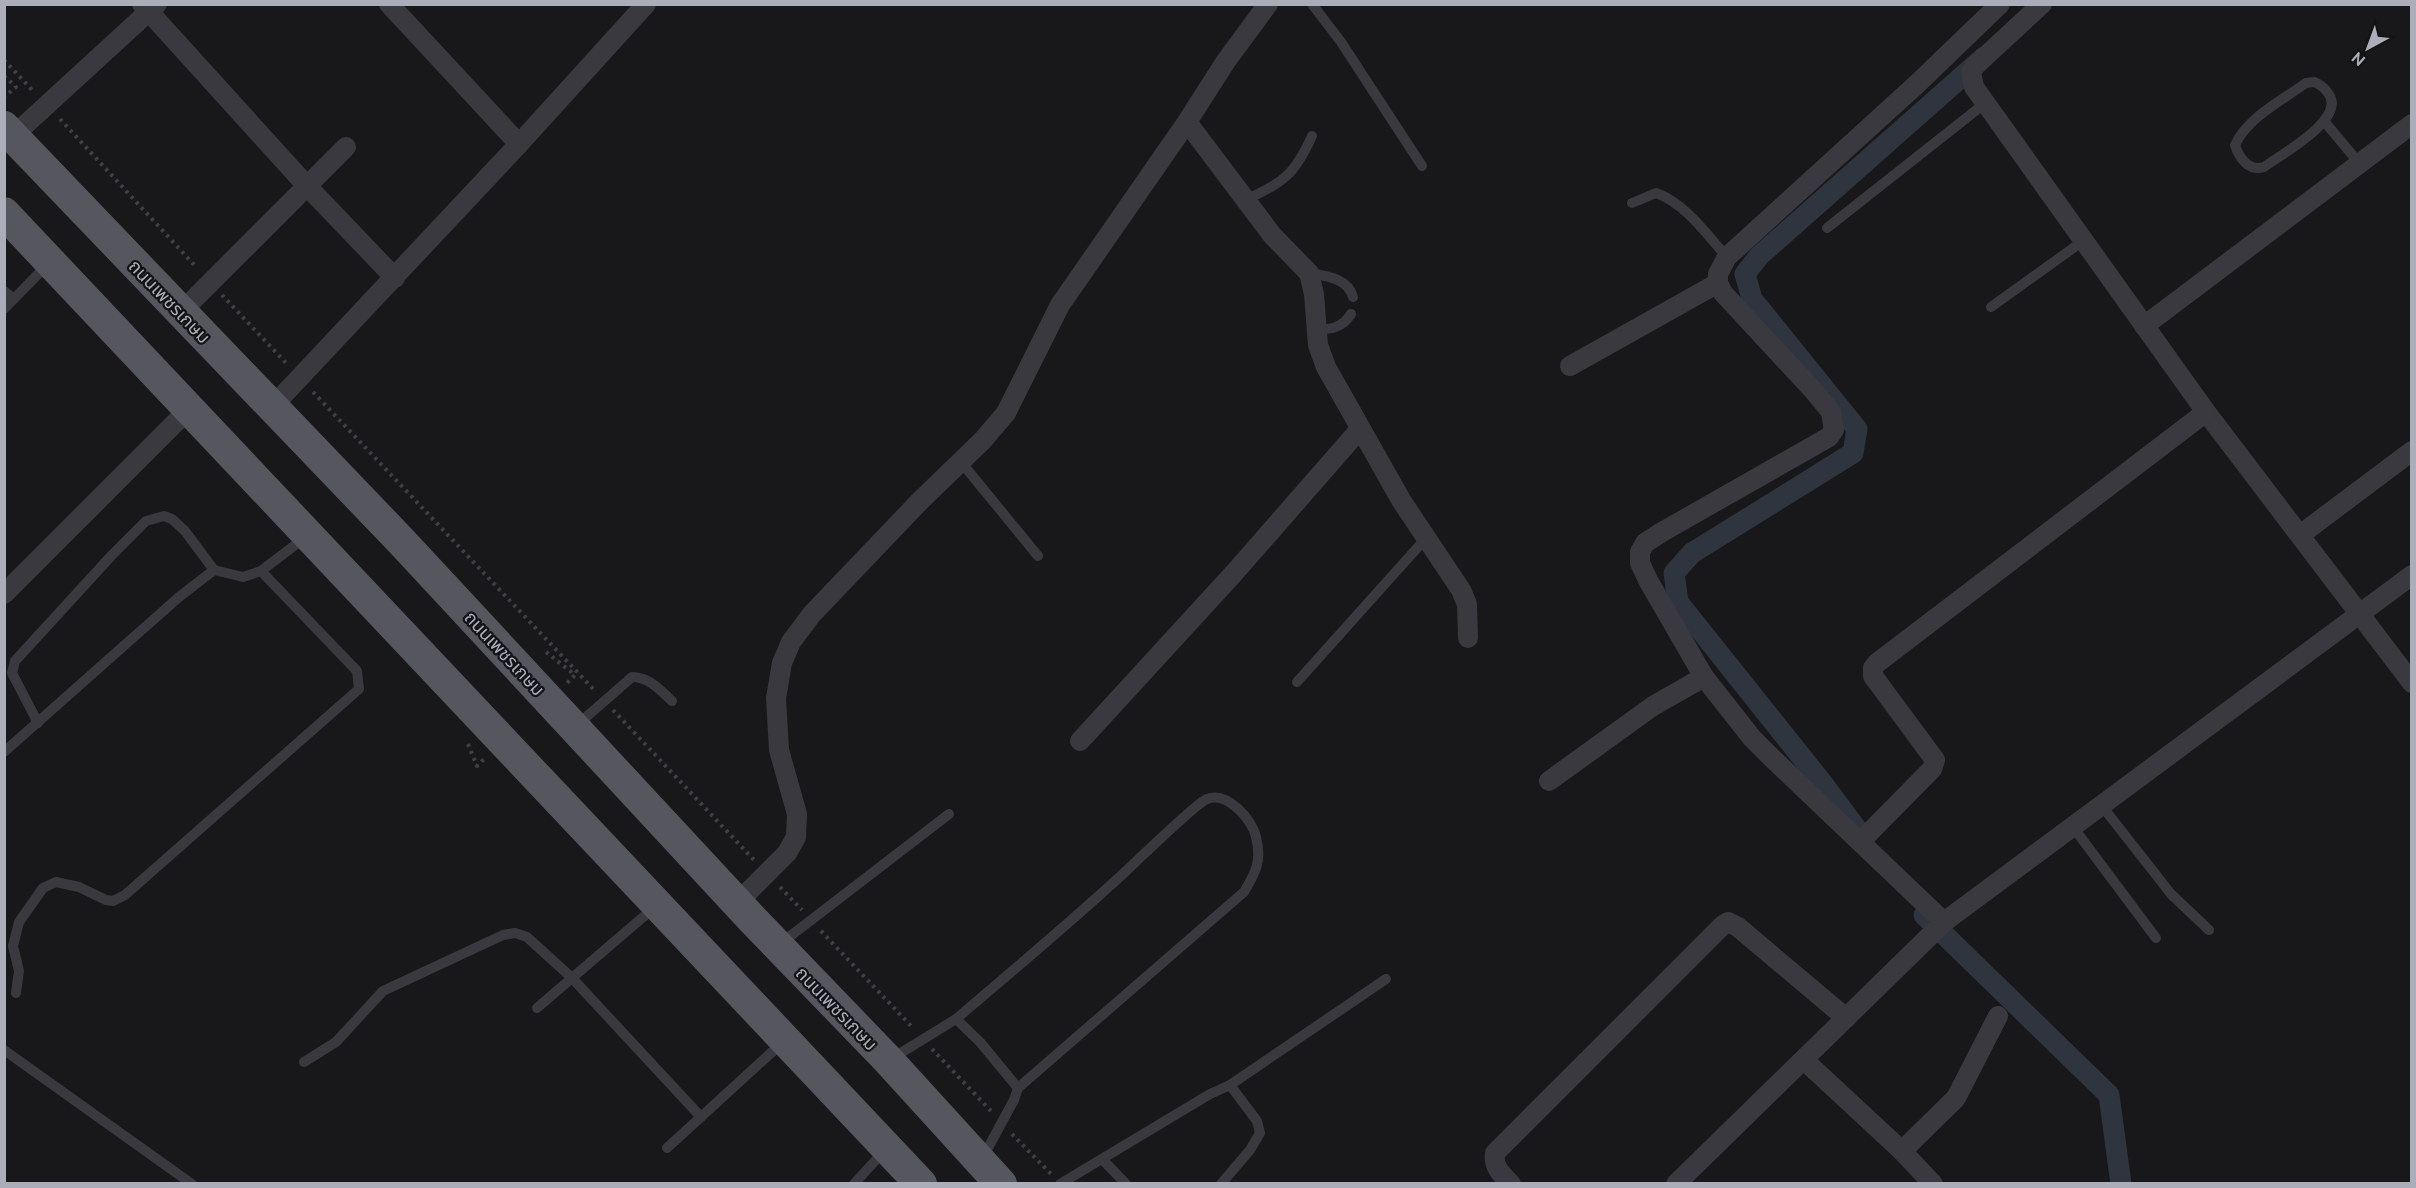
<svg xmlns="http://www.w3.org/2000/svg" width="2416" height="1188" font-family="Ubuntu,'Noto Sans Thai',sans-serif">
	<style>
		.lines { fill: none; stroke-linecap: round; stroke-linejoin: round }
		.canal { stroke: #2e353e; stroke-width: 21 }
		.path { stroke: #3f4046; stroke-width: 4; stroke-dasharray: 3 4.5; stroke-linecap: butt }
		.lane { stroke: #39393f; stroke-width: 10 }
		.street { stroke: #39393f; stroke-width: 20 }
		.primary { stroke: #55565e; stroke-width: 32 }
		.labels { text-anchor: middle; dominant-baseline: central; stroke-width: 4.5; stroke-linejoin: round; paint-order: stroke }
		.street-label { font-size: 18px; fill: #abaeb9; stroke: #131315 }
	</style>
	<rect width="100%" height="100%" fill="#18181a"/>
	<g class="lines">
		<g class="canal">
			<path d="M1864,839l-40,-54 -146,-183 -4,-29 18,-20 161,-100 4,-24 -105,-130 -7,-25 14,-18 225,-199"/>
			<path d="M1924,915l185,180 12,89"/>
		</g>
		<g class="path">
			<path d="M4,60l30,32"/>
			<path d="M4,76l12,11 -12,10"/>
			<path d="M60,119l137,149"/>
			<path d="M222,295l65,69"/>
			<path d="M313,392l283,300"/>
			<path d="M546,652l29,23 -9,9"/>
			<path d="M613,710l141,150"/>
			<path d="M468,744l9,22 8,-8"/>
			<path d="M780,887l22,23"/>
			<path d="M821,931l92,97"/>
			<path d="M932,1049l59,62"/>
			<path d="M1012,1134l39,40"/>
		</g>
		<g class="lane">
			<path d="M1312,4l29,38 81,124"/>
			<path d="M2314,82c6,2 10,5 14,11 20,25 -46,61 -64,74 -15,5 -25,-9 -29,-22 13,-28 46,-44 71,-62z"/>
			<path d="M2324,121l35,42"/>
			<path d="M1246,200c38,-19 48,-24 66,-64"/>
			<path d="M1632,203l24,-10c29,10 51,42 71,64"/>
			<path d="M1827,228l157,-124"/>
			<path d="M1309,273c17,3 39,5 44,24"/>
			<path d="M4,291l10,8"/>
			<path d="M1991,307l92,-66"/>
			<path d="M4,309l44,-45"/>
			<path d="M1316,330c16,-1 26,-2 35,-16"/>
			<path d="M961,462l77,94"/>
			<path d="M1297,682l130,-145"/>
			<path d="M38,723l-26,-50 3,-12 97,-106 34,-34 18,-5 8,3 13,12 29,39"/>
			<path d="M577,725l55,-48c17,0 28,13 40,24"/>
			<path d="M4,752l175,-155 35,-27 29,7 18,-6 46,-35"/>
			<path d="M2102,806l69,88 38,36"/>
			<path d="M2073,827l83,111"/>
			<path d="M780,944l169,-130"/>
			<path d="M16,993l3,-22 -6,-25 6,-24 24,-34 13,-6 23,5 27,13 7,1 12,-6 234,-206 -2,-18 -96,-100"/>
			<path d="M537,1008l119,-102"/>
			<path d="M956,1019c56,-48 114,-96 169,-147 22,-21 44,-42 67,-62 4,-3 10,-9 15,-11 20,-8 45,20 49,38 6,24 0,35 -12,55l-226,196"/>
			<path d="M4,1050l188,134"/>
			<path d="M891,1059l65,-40 24,23 38,46 -4,12 -32,59"/>
			<path d="M304,1062l32,-20 47,-51 120,-56 12,-2 12,4 45,41 129,139"/>
			<path d="M1230,1085l156,-106"/>
			<path d="M667,1148l117,-107"/>
			<path d="M1102,1159l24,25"/>
			<path d="M854,1184l30,-33"/>
			<path d="M1060,1184l150,-90 20,-9 27,36 3,12 -10,17 -29,34"/>
		</g>
		<g class="street">
			<path d="M142,4l165,182 88,92"/>
			<path d="M389,4l130,140"/>
			<path d="M2042,4l-66,61 -5,7 3,15 232,325 206,271"/>
			<path d="M1187,122l85,113 37,38 5,21 4,51 8,22 75,133 60,90 6,14 1,34"/>
			<path d="M13,136l144,-132"/>
			<path d="M181,312l165,-165"/>
			<path d="M2144,326l268,-202"/>
			<path d="M1570,366l148,-83"/>
			<path d="M272,407l247,-263 127,-140"/>
			<path d="M2300,535l112,-84"/>
			<path d="M4,594l186,-186"/>
			<path d="M1080,741l155,-169 125,-143"/>
			<path d="M1549,781l104,-75 51,-29"/>
			<path d="M1861,841l71,-72 3,-9 -62,-84v-8l4,-5 329,-251"/>
			<path d="M737,903l50,-50 9,-16 1,-23 -18,-64 -3,-52 6,-35 9,-21 21,-28 107,-112 64,-62 23,-27 54,-108 127,-183 39,-61 42,-57"/>
			<path d="M1944,922l-172,-164 -20,-20 -48,-61 -55,-95 -9,-19v-11l5,-9 17,-11 167,-95 5,-7 -3,-18 -18,-22 -90,-97 -5,-10v-9l9,-17 190,-173 83,-80"/>
			<path d="M1804,1060l98,91 31,33"/>
			<path d="M1902,1151l54,-53 42,-82"/>
			<path d="M1511,1184c-10,-10 -18,-17 -16,-31l228,-228 5,-3 10,5 108,91"/>
			<path d="M1676,1184l268,-262 468,-347"/>
		</g>
		<g class="primary">
			<path d="M4,127l398,415 350,377 136,141 113,124"/>
			<path d="M4,213l917,971"/>
		</g>
	</g>
	<g class="labels">
		<g class="street-label">
			<text transform="translate(170 301) rotate(46)">ถนนเพชรเกษม</text>
			<text transform="translate(505 653) rotate(47)">ถนนเพชรเกษม</text>
			<text transform="translate(837 1008) rotate(46)">ถนนเพชรเกษม</text>
		</g>
	</g>
	<rect width="2416" height="1188" fill="none" stroke="#abaeb9" stroke-width="12"/>
	<g transform="translate(2368 48) rotate(221)" stroke="#131315" stroke-width="4.5" paint-order="stroke">
	<path d="M0-4.5L10 22L0 15L-10 22Z" fill="#abaeb9"/>
	<text y="-9" font-size="16" font-weight="bold" text-anchor="middle" fill="#abaeb9">N</text>
	</g>
</svg>
